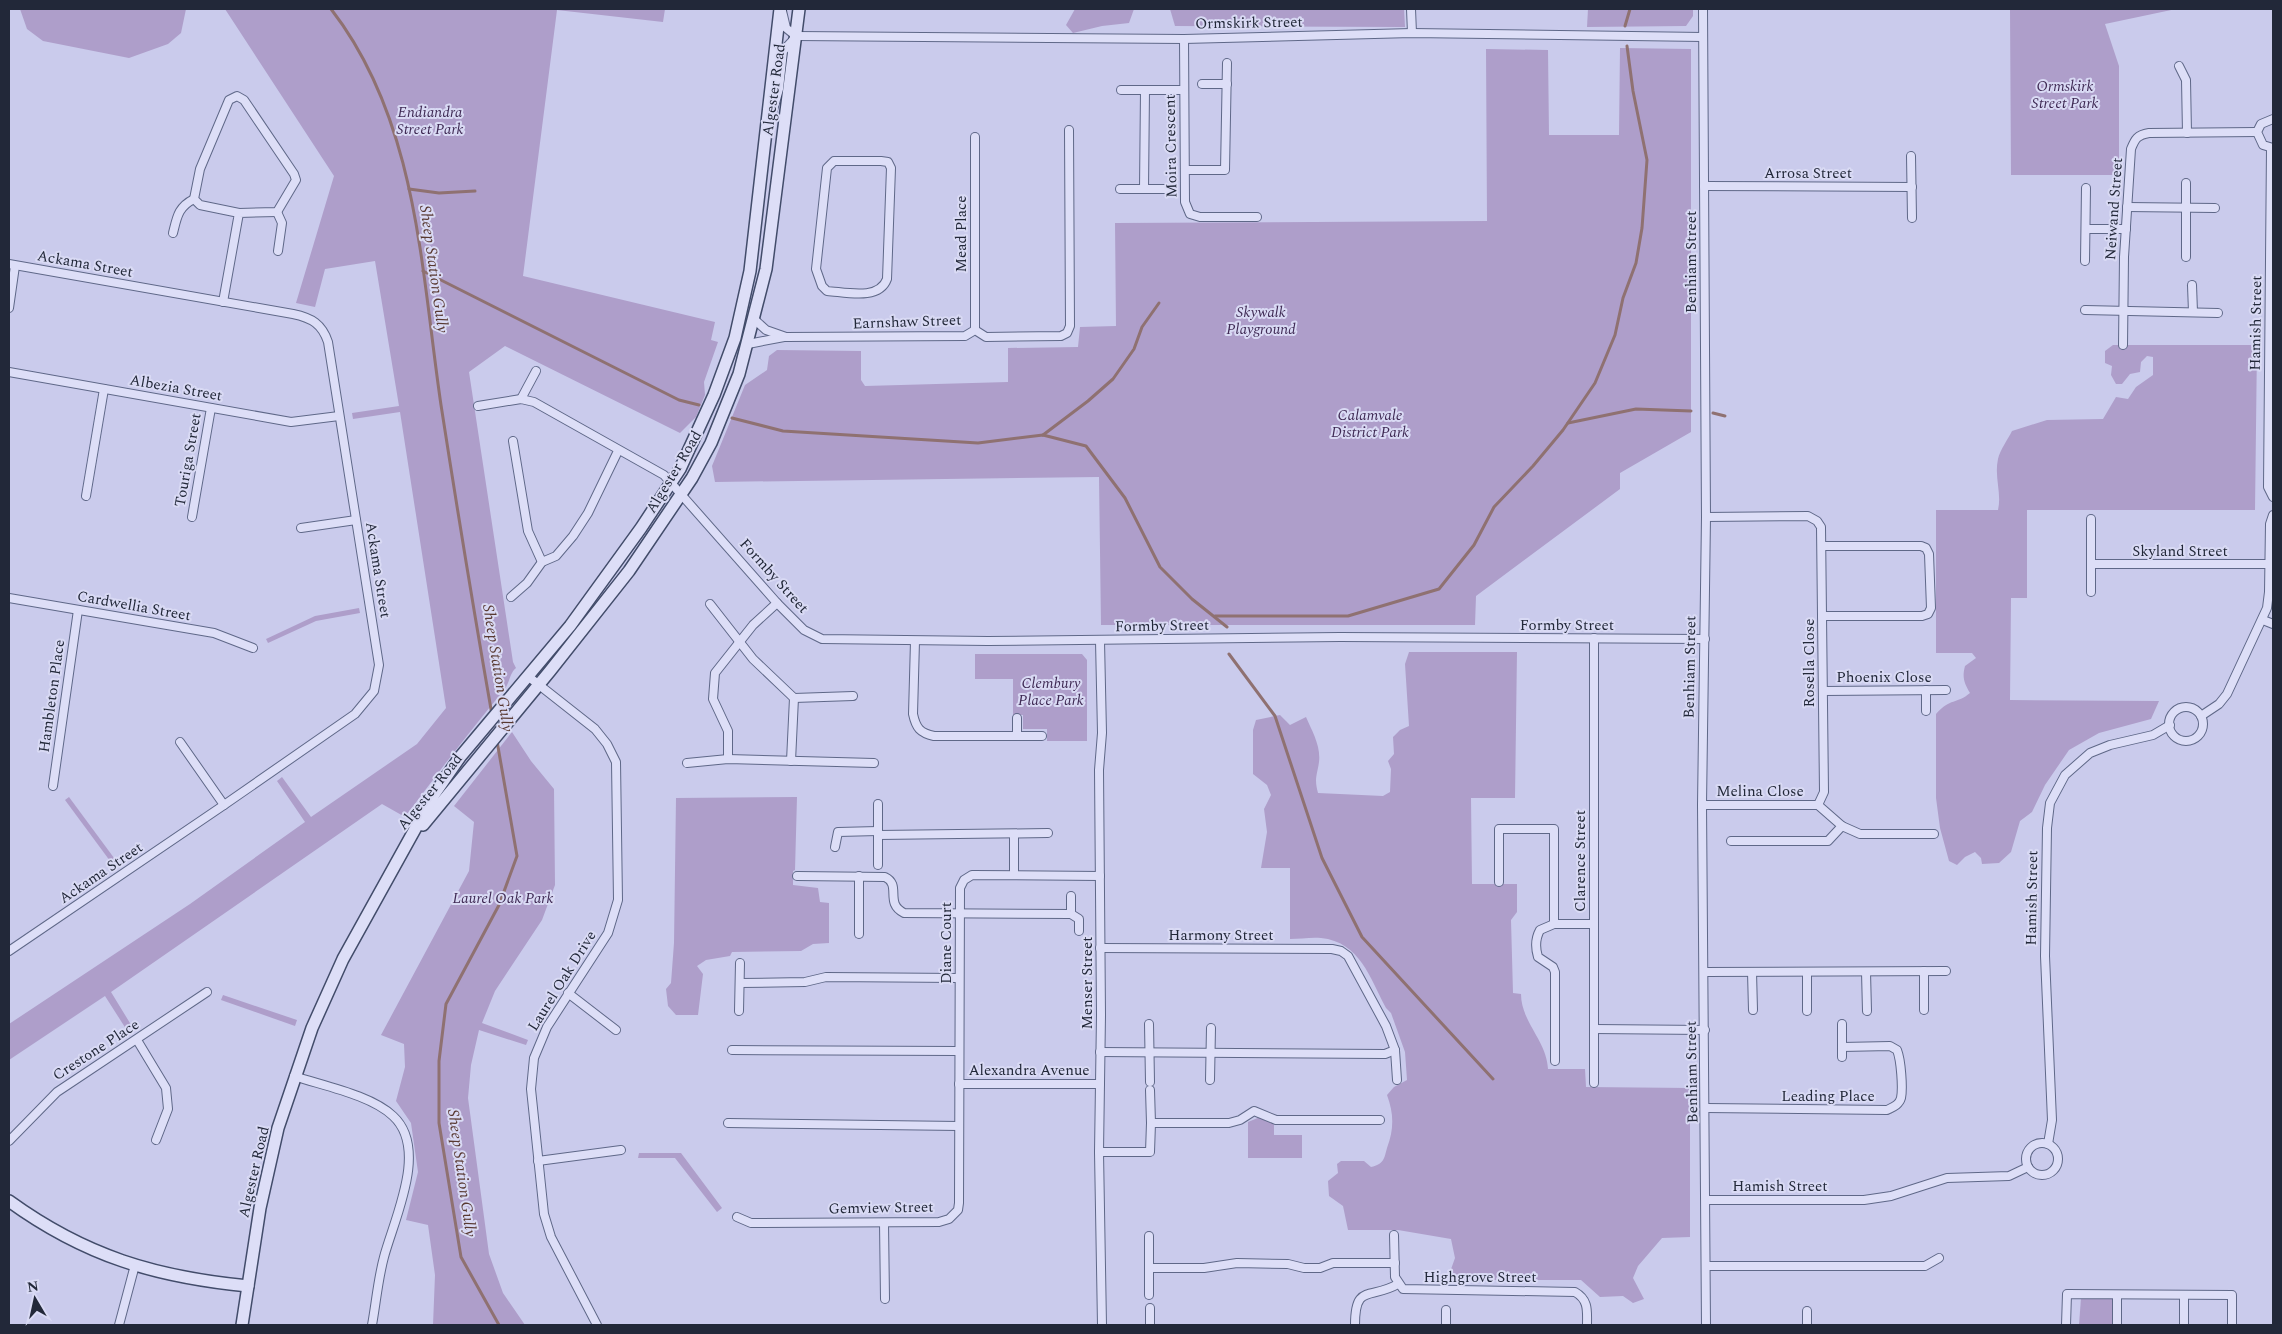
<svg xmlns="http://www.w3.org/2000/svg" width="2282" height="1334" font-family="Spectral,serif">
	<style>
		.green { fill: #ae9eca }
		.lines { fill: none; stroke-linecap: round; stroke-linejoin: round }
		.stream { stroke: #8f7171; stroke-width: 3 }
		.street-casing { stroke: #5f6888; stroke-width: 10 }
		.secondary-casing { stroke: #424c6a; stroke-width: 14 }
		.street { stroke: #dddef7; stroke-width: 8 }
		.secondary { stroke: #dddef7; stroke-width: 11 }
		.labels { text-anchor: middle; dominant-baseline: central; stroke-width: 4; stroke-linejoin: round; paint-order: stroke }
		.street-label { font-size: 15px; fill: #222839; stroke: #d9daf4 }
		.park-label { font-size: 15px; font-style: italic; fill: #3f2a54; stroke: #d9daf4 }
		.water-label { font-size: 16px; font-style: italic; fill: #583932; stroke: #d9daf4 }
	</style>
	<rect width="100%" height="100%" fill="#cacbec"/>
	<g class="green">
		<path d="M20,9h166l-5,24 -13,11 -39,14 -86,-17 -16,-12z"/>
		<path d="M225,9h440l-2,13 -106,-12 -34,266 192,46 -4,18 7,2 -14,40 1,13 -9,22 -16,16 -175,-87 -36,26 44,290 3,6c-7,6 -6,15 -12,22 -35,42 -67,84 -99,127l-23,-13 -271,188 22,36 -5,4 -23,-36 -96,64v-36l181,-120 115,-82 -28,-41 5,-4 29,40 106,-73 29,-36 -46,-296 -47,7 -1,-6 47,-7 -24,-145 -50,8 -10,38 -19,-4 38,-127z"/>
		<path d="M1075,9h59l-5,14 -27,3 -29,7 -7,-8z"/>
		<path d="M1170,9h234l1,18 -230,-1z"/>
		<path d="M1588,9h105v7l-7,10 -99,1z"/>
		<path d="M2010,9h166l-71,15 14,42v109h-108z"/>
		<path d="M1620,48l71,1v383l-71,41v16l-144,107 -1,29h-374l-2,-148 -384,5 -3,-16 33,-81 22,-15 2,-14 8,-6 84,1v29l4,6 143,-4v-34l70,-1 2,-20 36,-1 -1,-103 372,-2 -1,-172 62,1 1,85h70z"/>
		<path d="M2113,345h144l-2,165h-228v88h-16l-1,102 149,1 -8,18 -52,14 -30,17 -24,35 -13,27 -12,9 -9,31 -12,11 -17,1 -1,-6 -6,-6 -10,5 -8,8 -8,-4 -9,-33 -4,-30v-84c14,-16 21,-10 34,-21 -6,-10 -8,-16 -5,-27l11,-8 -4,-5h-36v-143h62c4,-17 -4,-33 0,-51 2,-9 10,-20 14,-28l35,-11 56,-1 13,-22 12,2 8,-12 17,-12v-18l-6,-1 -6,6 -1,10 -10,2 -8,10h-6l-5,-9 1,-9 -7,-3v-12z"/>
		<path d="M359,608l1,5 -44,8 -48,22 -2,-4 49,-23z"/>
		<path d="M1409,652h108l-2,146h-44l1,86h45v28l-6,8 2,73 8,1c0,28 26,47 27,75h37l1,18 104,1v149l-28,1 -24,28 -5,12 11,21 -11,4 -10,-7 -23,1 -19,-17h-119l-12,-8 5,-14 -4,-19 -53,-9h-50l-5,-24 -14,-10 -1,-15 10,-8 -1,-9 4,-3h23l7,6c13,-3 13,-8 16,-19 7,-19 7,-34 0,-53l7,-8 13,-7 -2,-28 -14,-39 -5,-5c-16,-30 -26,-66 -65,-70 -10,-1 -21,1 -31,1v-71h-29l6,-36 -3,-23 7,-14 -4,-10 -14,-11v-44l3,-10 24,-5 10,10 16,-8c6,14 15,29 13,45 -2,14 -5,16 -1,31l65,3 7,-4 1,-23 -3,-8 6,-7 -1,-17 7,-7 9,-4 -4,-62z"/>
		<path d="M975,654h107l5,6v81h-40v-12h-24v-14h-10v-36h-38z"/>
		<path d="M512,732l19,29 23,28 1,96 -13,35 -47,71 -13,32 46,17 -2,5 -47,-15 -8,35 -3,33 21,156 14,39 22,32h-92l2,-50 -7,-50 -22,-5 12,-48 -7,-49 -15,-22 9,-34 -1,-23 -23,-9 88,-164 5,-49 -20,-16z"/>
		<path d="M69,797l48,65 -4,3 -48,-65z"/>
		<path d="M797,797l-2,73 -2,1v14l25,3 2,14 9,1v40l-16,1 -12,7 -69,1 -2,4 -24,4 -9,6 6,8 -5,41h-22l-8,-9 -2,-17 5,-6 3,-40 2,-145z"/>
		<path d="M223,995l74,25 -2,6 -74,-26z"/>
		<path d="M1260,1117l8,2 6,6v10h28v23h-54v-36z"/>
		<path d="M639,1153h42l41,55 -5,4 -42,-54h-37z"/>
		<path d="M2081,1298h32v27h-34z"/>
	</g>
	<g class="lines">
		<g class="stream">
			<path d="M331,9c87,112 90,261 110,396 16,103 33,207 51,310"/>
			<path d="M1625,26l5,-17"/>
			<path d="M409,189l30,4 36,-2"/>
			<path d="M423,271l256,129 20,5"/>
			<path d="M1713,413l12,3"/>
			<path d="M732,418l51,13 195,12 65,-8 43,11 39,52 35,69 32,32 35,28"/>
			<path d="M1568,423l68,-14 55,2"/>
			<path d="M1043,435l45,-34 25,-22 21,-30 8,-22 17,-24"/>
			<path d="M1215,616h133l91,-27 35,-44 20,-38 39,-41 30,-36 32,-47 20,-48 8,-37 13,-35 6,-35 5,-68 -14,-69 -6,-45"/>
			<path d="M1229,654l46,62 47,142 40,79 131,142"/>
			<path d="M497,741l20,115 -18,49 -53,99 -7,57v62l22,134 38,68"/>
		</g>
		<g class="street-casing">
			<g id="street">
				<path d="M1411,9l1,24"/>
				<path d="M1703,9l3,508 -4,288 4,520"/>
				<path d="M782,11l4,17 10,8"/>
				<path d="M796,36l388,3 228,-6 291,4"/>
				<path d="M1184,39l1,163 5,12 10,3h57"/>
				<path d="M2179,66l7,14 1,53"/>
				<path d="M1202,84h25"/>
				<path d="M1121,90h63"/>
				<path d="M773,110l6,-21 4,-38 12,-13"/>
				<path d="M2273,119l-12,5 -4,8 6,13 10,3"/>
				<path d="M975,137v193"/>
				<path d="M2271,148l-3,339 5,10"/>
				<path d="M1911,156l1,62"/>
				<path d="M834,161h47l7,1 3,6 -4,111c-8,22 -42,13 -60,12l-5,-5 -6,-17 11,-101z"/>
				<path d="M1185,170h40l2,-107"/>
				<path d="M1704,186l208,1"/>
				<path d="M1120,189h51"/>
				<path d="M1144,189l1,-99"/>
				<path d="M2127,207l88,1"/>
				<path d="M277,212l5,11 -4,28"/>
				<path d="M2086,229h40"/>
				<path d="M173,233c4,-16 5,-26 21,-34"/>
				<path d="M2186,257v-74"/>
				<path d="M2085,261l1,-73"/>
				<path d="M9,264l284,50c19,4 29,10 35,28l51,323 -5,26 -19,23 -131,91 -215,146"/>
				<path d="M2192,285l1,27"/>
				<path d="M223,302l16,-89 38,-1 19,-32 -2,-6 -50,-74 -7,-4 -8,4 -29,69 -6,30 6,6 39,8"/>
				<path d="M9,308l6,-42"/>
				<path d="M2085,310l133,3"/>
				<path d="M755,320l11,10 20,7 179,-1 10,-6 11,7 75,-1 6,-3 3,-7 -1,-196"/>
				<path d="M748,344l36,-7"/>
				<path d="M2123,345l1,-88 7,-108c4,-10 6,-14 18,-16l108,-1"/>
				<path d="M9,372l282,50 48,-6"/>
				<path d="M521,399l15,-28"/>
				<path d="M478,406l43,-7 13,3 130,73 113,128 27,27 18,9 166,2 352,-4 365,2"/>
				<path d="M513,441l15,90 14,31"/>
				<path d="M86,496l18,-107"/>
				<path d="M192,517l19,-109"/>
				<path d="M1706,517l102,-1 9,5 4,6 3,265 -6,13"/>
				<path d="M301,528l55,-8"/>
				<path d="M1822,546h99l5,2 3,6 2,54 -3,6 -6,2h-100"/>
				<path d="M2091,564h179"/>
				<path d="M2091,592v-73"/>
				<path d="M511,597l16,-14 15,-21 14,-6 17,-20 15,-23 30,-62"/>
				<path d="M9,598l205,35 39,15"/>
				<path d="M710,604l43,55 41,39 59,-2"/>
				<path d="M2263,620l10,4"/>
				<path d="M1594,638v445"/>
				<path d="M915,641l-2,73c3,14 7,19 21,22h83"/>
				<path d="M1100,641l2,92 -3,37 2,245 -2,137 3,173"/>
				<path d="M529,677l66,52 12,15 9,18 2,138 -10,33 -61,94 -13,31 -3,31 13,125 7,23 46,88"/>
				<path d="M1926,690v21"/>
				<path d="M1823,691l123,-1"/>
				<circle cx="2186" cy="724" r="17"/>
				<path d="M2201,716l18,-12 8,-10 40,-86 2,-16 1,-68 3,-9"/>
				<path d="M1017,718v18h25"/>
				<path d="M180,742l44,63"/>
				<path d="M728,759v-28l-15,-32 2,-26 38,-48 24,-22"/>
				<path d="M791,761l3,-63"/>
				<path d="M687,763l41,-4 146,4"/>
				<path d="M53,786l25,-176"/>
				<path d="M878,804v61"/>
				<path d="M1702,805h116"/>
				<path d="M1818,805l24,21 18,8h74"/>
				<path d="M878,835l170,-2"/>
				<path d="M1731,841h97l14,-15"/>
				<path d="M835,847l3,-15 40,-1"/>
				<path d="M1014,875v-41"/>
				<path d="M797,876l88,1c17,8 -1,26 19,36l167,1 8,5v12"/>
				<path d="M859,876v58"/>
				<path d="M1499,882v-53h55v95"/>
				<path d="M1071,914v-18"/>
				<path d="M1100,948l232,1 9,2 7,5 38,70 9,24 2,30"/>
				<path d="M1924,971v39"/>
				<path d="M1704,972l242,-1"/>
				<path d="M1752,972l1,38"/>
				<path d="M1807,972v39"/>
				<path d="M1866,972l1,39"/>
				<path d="M740,983l65,-1 21,-5 133,1"/>
				<path d="M568,993l48,37"/>
				<path d="M739,1011l1,-48"/>
				<path d="M1149,1024l1,58"/>
				<path d="M1842,1024v33"/>
				<path d="M1594,1029l111,1"/>
				<path d="M137,1040l29,48 2,21 -12,31"/>
				<path d="M732,1050l227,1"/>
				<path d="M1100,1052l285,2 10,-4"/>
				<path d="M1555,1061v-89l-2,-5 -15,-10c-3,-10 -3,-18 2,-27l14,-6h40"/>
				<path d="M294,1076c30,10 77,19 99,40 36,33 1,103 -9,141 -6,22 -8,46 -12,68"/>
				<path d="M1210,1080l1,-52"/>
				<path d="M959,1084h141"/>
				<path d="M1150,1090l1,33"/>
				<path d="M1706,1108l181,2c6,-3 12,-5 14,-12 2,-10 0,-38 -4,-48l-7,-4 -48,1"/>
				<path d="M728,1123l231,3"/>
				<path d="M9,1141l48,-49 150,-100"/>
				<circle cx="2042" cy="1159" r="16"/>
				<path d="M2048,1144l4,-24 -7,-164 2,-128 3,-25 15,-28 25,-22 20,-8 43,-10 17,-10"/>
				<path d="M1099,1152h51l1,-29h78l11,-3 14,-9 22,9h104"/>
				<path d="M538,1161l83,-11"/>
				<path d="M1706,1200h158l27,-4 56,-18 62,-2 19,-9"/>
				<path d="M737,1217l14,6 188,-1 10,-3 9,-9 1,-7 1,-315 4,-8 8,-5 128,1"/>
				<path d="M884,1223l1,76"/>
				<path d="M1394,1235l1,42 8,12 172,3c14,8 12,19 12,33"/>
				<path d="M1706,1266h219l14,-8"/>
				<path d="M1149,1268h55l33,-5 51,1 16,4h16l13,-5h62"/>
				<path d="M1149,1295v-59"/>
				<path d="M2184,1295v30"/>
				<path d="M119,1325l16,-60"/>
				<path d="M1150,1325v-17"/>
				<path d="M1355,1325c0,-42 15,-25 43,-41"/>
				<path d="M1446,1325v-15"/>
				<path d="M1807,1325v-14"/>
				<path d="M2066,1325l1,-31 165,1v30"/>
				<path d="M2117,1325v-30"/>
			</g>
		</g>
		<g class="secondary-casing">
			<g id="secondary">
				<path d="M423,825l127,-154 79,-100 63,-93 19,-35 28,-69 27,-105 33,-260"/>
				<path d="M9,1201c76,55 146,76 239,85"/>
				<path d="M242,1325l18,-117 18,-80 34,-100 31,-69 92,-166 25,-36 110,-131 71,-98 39,-59 34,-74 21,-57 15,-67 30,-262"/>
			</g>
		</g>
		<use href="#street" class="street"/>
		<use href="#secondary" class="secondary"/>
	</g>
	<g class="labels">
		<g class="street-label">
			<text transform="translate(1249 23) rotate(-1)">Ormskirk Street</text>
			<text transform="translate(774 90) rotate(-82)">Algester Road</text>
			<text transform="translate(1171 146) rotate(-91)">Moira Crescent</text>
			<text x="1808" y="173">Arrosa Street</text>
			<text transform="translate(2114 209) rotate(-86)">Neiwand Street</text>
			<text transform="translate(961 234) rotate(-90)">Mead Place</text>
			<text transform="translate(1691 262) rotate(-90)">Benhiam Street</text>
			<text transform="translate(85 264) rotate(10)">Ackama Street</text>
			<text transform="translate(907 322) rotate(-2)">Earnshaw Street</text>
			<text transform="translate(2256 323) rotate(-89)">Hamish Street</text>
			<text transform="translate(176 388) rotate(10)">Albezia Street</text>
			<text transform="translate(188 460) rotate(-80)">Touriga Street</text>
			<text transform="translate(674 472) rotate(-59)">Algester Road</text>
			<text x="2180" y="551">Skyland Street</text>
			<text transform="translate(378 570) rotate(81)">Ackama Street</text>
			<text transform="translate(774 576) rotate(48)">Formby Street</text>
			<text transform="translate(134 606) rotate(10)">Cardwellia Street</text>
			<text x="1567" y="625">Formby Street</text>
			<text transform="translate(1162 626) rotate(-1)">Formby Street</text>
			<text transform="translate(1809 663) rotate(-90)">Rosella Close</text>
			<text transform="translate(1690 667) rotate(-89)">Benhiam Street</text>
			<text x="1884" y="677">Phoenix Close</text>
			<text transform="translate(52 696) rotate(-82)">Hambleton Place</text>
			<text x="1760" y="791">Melina Close</text>
			<text transform="translate(430 792) rotate(-51)">Algester Road</text>
			<text transform="translate(1580 861) rotate(-90)">Clarence Street</text>
			<text transform="translate(101 873) rotate(-34)">Ackama Street</text>
			<text transform="translate(2032 898) rotate(-89)">Hamish Street</text>
			<text x="1221" y="935">Harmony Street</text>
			<text transform="translate(946 943) rotate(-90)">Diane Court</text>
			<text transform="translate(562 981) rotate(-58)">Laurel Oak Drive</text>
			<text transform="translate(1087 983) rotate(-90)">Menser Street</text>
			<text transform="translate(96 1050) rotate(-33)">Crestone Place</text>
			<text x="1029" y="1070">Alexandra Avenue</text>
			<text transform="translate(1692 1072) rotate(-91)">Benhiam Street</text>
			<text x="1828" y="1096">Leading Place</text>
			<text transform="translate(254 1172) rotate(-77)">Algester Road</text>
			<text x="1780" y="1186">Hamish Street</text>
			<text transform="translate(881 1208) rotate(-1)">Gemview Street</text>
			<text x="1480" y="1277">Highgrove Street</text>
		</g>
		<g class="park-label">
			<text x="2065" y="86">Ormskirk<tspan x="2065" dy="17">Street Park</tspan></text>
			<text x="430" y="112">Endiandra<tspan x="430" dy="17">Street Park</tspan></text>
			<text x="1261" y="312">Skywalk<tspan x="1261" dy="17">Playground</tspan></text>
			<text x="1370" y="415">Calamvale<tspan x="1370" dy="17">District Park</tspan></text>
			<text x="1051" y="683">Clembury<tspan x="1051" dy="17">Place Park</tspan></text>
			<text x="503" y="898">Laurel Oak Park</text>
		</g>
		<g class="water-label">
			<text transform="translate(434 269) rotate(82)">Sheep Station Gully</text>
			<text transform="translate(498 668) rotate(81)">Sheep Station Gully</text>
			<text transform="translate(462 1173) rotate(82)">Sheep Station Gully</text>
		</g>
	</g>
	<rect width="2282" height="1334" fill="none" stroke="#222839" stroke-width="20"/>
	<g transform="translate(35 1299) rotate(351)" stroke="#d9daf4" stroke-width="4" paint-order="stroke">
	<path d="M0-4L9 19L0 12L-9 19Z" fill="#222839"/>
	<text y="-8" font-size="14" font-weight="bold" text-anchor="middle" fill="#222839">N</text>
	</g>
</svg>
